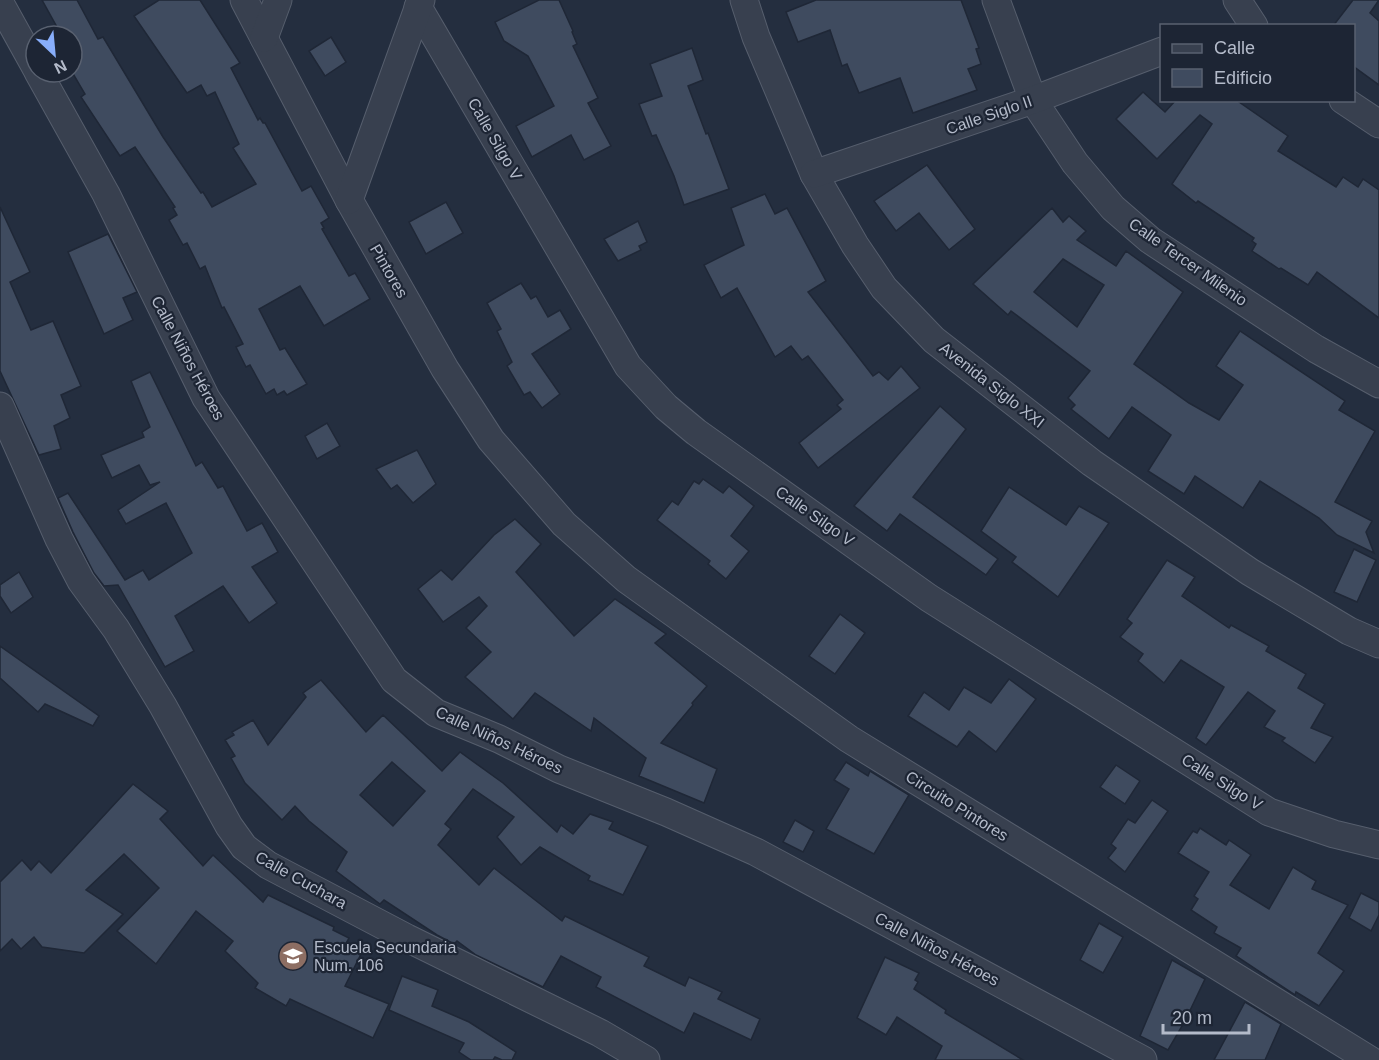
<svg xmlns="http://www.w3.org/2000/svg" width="1379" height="1060" font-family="Arial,sans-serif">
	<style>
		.building { fill: #3f4b5f; stroke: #1f2736; stroke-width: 1.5; fill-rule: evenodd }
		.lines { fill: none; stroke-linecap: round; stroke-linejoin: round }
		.minor-casing { stroke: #565e6d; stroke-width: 29 }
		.minor { stroke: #38404f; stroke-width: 27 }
		.labels { text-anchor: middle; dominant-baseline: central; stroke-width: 4.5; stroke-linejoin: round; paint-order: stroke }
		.street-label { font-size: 16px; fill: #b4bbca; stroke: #1d2534 }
		.poi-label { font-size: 16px; fill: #b4bbca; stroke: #1d2534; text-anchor: start }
	</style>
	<rect width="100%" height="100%" fill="#242e3f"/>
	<g class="building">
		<path d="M42,0h35l21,39 5,-2 60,100 38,56 2,-1 9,15 44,-23 -23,-36 6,-4 -24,-52 -8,4 -6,-11 -14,8 -53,-77 25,-16h41l40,63 -9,5 27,52 2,-2 3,5h2l37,68 9,-5 18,32 -8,5 3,5 -2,1 27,47 6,-3 15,26 -46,27 -24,-40 -41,23 21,41 5,-2 22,36 -20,11 -3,-4 -7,4 -3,-6 -8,5 -16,-29 -4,2 -10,-20 7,-3 -19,-37 -2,1 -17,-42 -5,3 -13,-26 -4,2 -14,-25 8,-5 -4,-7 2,-1 -40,-60 -15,9 -39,-59 4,-3 -13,-22v-36h-10z"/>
		<path d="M539,0h20l14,31 -1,1 5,12 -4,2 25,52 -10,5 23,43 -27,14 -13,-25 -39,22 -16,-31 38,-20 -26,-50 -24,-15 -9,-19z"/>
		<path d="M816,0h145l18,48 -3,1 5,15 -13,5 9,21 -64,23 -13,-35 -41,15 -12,-29 -5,2 -12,-36 -32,12 -12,-30z"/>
		<path d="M1353,0h26l-9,13 9,8v64l-26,-19v-40h-20z"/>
		<path d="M331,37l15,25 -21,14 -16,-25z"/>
		<path d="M692,48l11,32 -15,6 18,48 2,-1 21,56 -45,16 -10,-29 -18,-41 -4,1 -13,-32 23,-8 -12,-32z"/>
		<path d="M1143,92l22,20 11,-12h60l52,36 -10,15 58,36 7,-10 15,10 5,-8 16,11v128l-62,-46 -9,13 -27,-17 -2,1 -27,-18 4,-7 -4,-3 2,-3 -56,-37 -2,2 -24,-19 40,-60 -12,-9 -43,44 -41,-40z"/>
		<path d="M927,165l48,64 -26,21 -30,-37 -23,18 -22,-30z"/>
		<path d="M765,194l10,20 12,-6 39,73 -18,11 65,84 6,-4 9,8 13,-14 19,22 -102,80 -19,-25 42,-34 -4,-4 6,-5 -35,-44 -6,4 -11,-14 -16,11 -38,-69 -16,10 -17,-33 40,-20 -13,-37z"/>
		<path d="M446,202l17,31 -37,21 -17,-32z"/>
		<path d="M0,207l30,65 -20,10 21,48 22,-9 28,65 -20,9 9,23 -16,8 7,23 -22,6 -39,-84z"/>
		<path d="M1052,208l11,14 6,-6 17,15 -9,9 39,26 10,-15 57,41 -49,72 55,39 30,17 24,-35 -27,-19 24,-35 105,70 -6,9 36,21 -40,71 37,19 -6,11 8,21 -37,-18 -18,-17 -59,-37 -17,27 -48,-32 -11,18 -36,-23 23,-36 -39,-28 -23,32 -38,-30 4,-4 -7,-7 22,-27 -79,-60 -3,4 -35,-31zM1063,259l41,26 -27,42 -43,-35z"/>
		<path d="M638,221l9,21 -8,4 2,4 -23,11 -14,-22z"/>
		<path d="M108,234l29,58 -14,6 10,22 -29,14 -36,-82z"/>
		<path d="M521,283l10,16 5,-3 12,21 12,-7 11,19 -39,25 28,40 -18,14 -12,-16 -6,3 -17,-29 5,-4 -15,-31 4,-2 -14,-26z"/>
		<path d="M150,372l46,94 6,-4 16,26 5,-2 24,45 15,-8 16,29 -26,15 25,36 -28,20 -26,-37 -48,30 19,35 -29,16 -47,-82 -14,1 -10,-13 -21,-41 -15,-34 10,-5 57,87 18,-10 6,10 43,-27 -26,-50 -40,21 -8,-14 42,-28 -10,3 -11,-20 -27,13 -11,-23 43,-18 -2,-5 8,-5 -19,-46z"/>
		<path d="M940,406l26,23 -53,68 85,62 -12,16 -86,-61 -13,17 -33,-25z"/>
		<path d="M327,423l13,23 -23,13 -12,-23z"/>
		<path d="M417,450l19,34 -23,19 -16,-18 -6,4 -15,-20z"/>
		<path d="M703,479l20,14 6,-7 25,20 -23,30 18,15 -23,28 -18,-15 2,-3 -53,-41 15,-19 6,4 16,-24 5,3z"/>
		<path d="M1009,487l57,38 13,-19 30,17 -51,74 -46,-35 4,-5 -35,-26z"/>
		<path d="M515,519l26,25 -25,28 58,64 41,-37 51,35 -11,9 52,43 -15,17 1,2 -32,38 56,26 -13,34 -65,-27 7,-18 -52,-40 -3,13 -56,-38 -22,26 -48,-42 26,-25 -25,-24 21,-22 -8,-9 -36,25 -25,-33 23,-19 11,10 42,-45z"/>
		<path d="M1354,549l22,11 -19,42 -23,-10z"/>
		<path d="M1167,560l28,17 -13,19 47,32 2,-3 38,21 -3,5 40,23 -8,14 27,16 -14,24 22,9 -18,26 -33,-22 3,-3 -21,-11 11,-16 -27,-19 -42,53 -10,-7 28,-51 -43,-27 -17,23 -26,-22 5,-7 -23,-17 12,-14 -5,-4z"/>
		<path d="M19,572l14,25 -22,16 -11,-17v-11z"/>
		<path d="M840,614l25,19 -30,41 -26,-18z"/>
		<path d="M0,646l99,70 -6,10 -48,-22 -7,8 -38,-34z"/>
		<path d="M1009,679l27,20 -40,53 -27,-21 -12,16 -49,-31 16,-24 25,18 15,-23 27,16z"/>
		<path d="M321,680l45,52 17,-17 59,56 18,-19 43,31 54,49 4,-7 12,9 17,-20 23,8 -4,7 39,17 -25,49 -35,-15 2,-4 -50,-29 -19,18 -24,-28 17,-20 -41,-28 -28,35 6,5 -13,16 41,40 15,-17 68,53 3,-5 84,41 -5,9 41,20 4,-9 33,15 -4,7 42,20 -9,21 -57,-27 -10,20 -88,-46 5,-10 -40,-21 -18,31 -67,-32 -19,-14 -3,3 -17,-9 -53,-35 -4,4 -44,-33 11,-19 -38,-31 -14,-15 -13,14 -37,-37 -14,-25 4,-2 -10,-16 9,-5 -2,-3 21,-12 15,25 38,-48 -3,-4zM392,762l33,29 -32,35 -33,-31z"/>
		<path d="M846,762l22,14 2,-5 39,24 -35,59 -48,-25 23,-40 -15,-9z"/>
		<path d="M1116,765l24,16 -15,23 -25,-17z"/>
		<path d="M133,784l35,27 -8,8 43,47 10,-11 50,47 5,-7 66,32 -1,3 16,8 -5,9 17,7 -16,32 44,18 -16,34 -83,-39 -4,7 -31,-18 3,-5 -33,-32 8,-10 -37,-30 -40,53 -39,-33 42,-43 -35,-34 -38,36 37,24 -39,39 -42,-6 -8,-10 -13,12 -9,-10 -12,12v-69l22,-22 9,10 8,-9 12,12z"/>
		<path d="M1152,800l16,11 -43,61 -17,-14 8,-10 -5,-4 17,-25 7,4z"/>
		<path d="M795,820l19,11 -11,21 -20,-10z"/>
		<path d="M1200,828l26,17 3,-5 22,15 -21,30 39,24 24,-42 23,14 -4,8 36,16 -30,48 26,18 -25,35 -23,-14 -1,3 -59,-39 5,-8 -27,-15 3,-6 -26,-17 7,-11 -4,-3 15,-24 -31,-19 15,-22 4,2z"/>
		<path d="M1361,893l18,9v13l-8,16 -22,-13z"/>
		<path d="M1099,923l24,14 -20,36 -23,-13z"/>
		<path d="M885,957l34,16 -4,7 3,2 -4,7 32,21 -1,3 78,47h-88l7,-14 -45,-29 -11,18 -29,-17z"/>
		<path d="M1172,960l33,19 -20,42 -17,29 -28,-14z"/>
		<path d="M402,976l36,14 -6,16 37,16 47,30 -4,8h-10l-7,-3 -2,3h-22l-12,-8 5,-9 -75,-33z"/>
		<path d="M1245,1002l36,22 -16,36h-51z"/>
	</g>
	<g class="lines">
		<g class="minor-casing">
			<g id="minor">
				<path d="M244,0l105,200 96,169 46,71 73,84 62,55 223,160 521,321"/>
				<path d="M744,0l12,37 58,137 41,71 29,43 50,52 158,123 158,109 99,59 30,13"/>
				<path d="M996,0l37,100 42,63 38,45 37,32 166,109 63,35"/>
				<path d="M1237,0l17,26"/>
				<path d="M0,3l36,65"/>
				<path d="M418,7l210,359 38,41 30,25 233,166 340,214 65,22 45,11"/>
				<path d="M264,38l14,-38"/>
				<path d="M38,72l68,122 100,204 188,282 42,33 63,26 60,30 107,43 90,40 387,208"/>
				<path d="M1343,100l36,24"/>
				<path d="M814,174l219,-74 129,-49"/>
				<path d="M349,200l72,-200"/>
				<path d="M0,406l59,133 22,42 35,48 47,77 66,120 15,21 24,18 139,73 193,95 46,27"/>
			</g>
		</g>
		<use href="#minor" class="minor"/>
	</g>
	<defs>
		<g id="school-disc" transform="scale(1.5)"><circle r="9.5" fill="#8d6e63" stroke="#1d2534"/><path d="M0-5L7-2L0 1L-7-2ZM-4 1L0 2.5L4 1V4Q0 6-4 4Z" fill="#fff"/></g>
	</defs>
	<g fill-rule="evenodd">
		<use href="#school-disc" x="293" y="956"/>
	</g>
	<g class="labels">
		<g class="street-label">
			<text transform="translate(989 115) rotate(-19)">Calle Siglo II</text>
			<text transform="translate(495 139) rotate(60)">Calle Silgo V</text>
			<text transform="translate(1188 262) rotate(35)">Calle Tercer Milenio</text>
			<text transform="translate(389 271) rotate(60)">Pintores</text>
			<text transform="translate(188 358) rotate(62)">Calle Niños Héroes</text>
			<text transform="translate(992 385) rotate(38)">Avenida Siglo XXI</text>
			<text transform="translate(815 516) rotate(35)">Calle Silgo V</text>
			<text transform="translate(499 740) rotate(25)">Calle Niños Héroes</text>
			<text transform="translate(1222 782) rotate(32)">Calle Silgo V</text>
			<text transform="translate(957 806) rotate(32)">Circuito Pintores</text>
			<text transform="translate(301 880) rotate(29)">Calle Cuchara</text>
			<text transform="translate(937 949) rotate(28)">Calle Niños Héroes</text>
		</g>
		<g class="poi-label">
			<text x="314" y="947">Escuela Secundaria<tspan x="314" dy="18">Num. 106</tspan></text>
		</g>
	</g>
	<rect x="1160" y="24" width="195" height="78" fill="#1d2534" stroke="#596170" stroke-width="1.5"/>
	<rect x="1172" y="44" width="30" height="9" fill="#38404f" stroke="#596170" stroke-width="1.5"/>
	<text x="1214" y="54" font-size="18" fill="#b4bbca">Calle</text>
	<rect x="1172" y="69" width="30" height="18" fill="#3f4b5f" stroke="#596170" stroke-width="1.5"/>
	<text x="1214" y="84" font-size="18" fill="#b4bbca">Edificio</text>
	<g transform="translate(54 54) rotate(154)"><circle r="28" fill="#1d2534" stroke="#596170" stroke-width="1.5"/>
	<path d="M0-4.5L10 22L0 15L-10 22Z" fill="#88aefb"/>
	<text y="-9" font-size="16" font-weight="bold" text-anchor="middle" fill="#b4bbca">N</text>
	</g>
	<path d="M1163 1024v9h86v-9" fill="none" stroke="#b4bbca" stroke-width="3"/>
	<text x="1172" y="1024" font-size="18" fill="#b4bbca" stroke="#1d2534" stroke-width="4.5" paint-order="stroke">20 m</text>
</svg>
